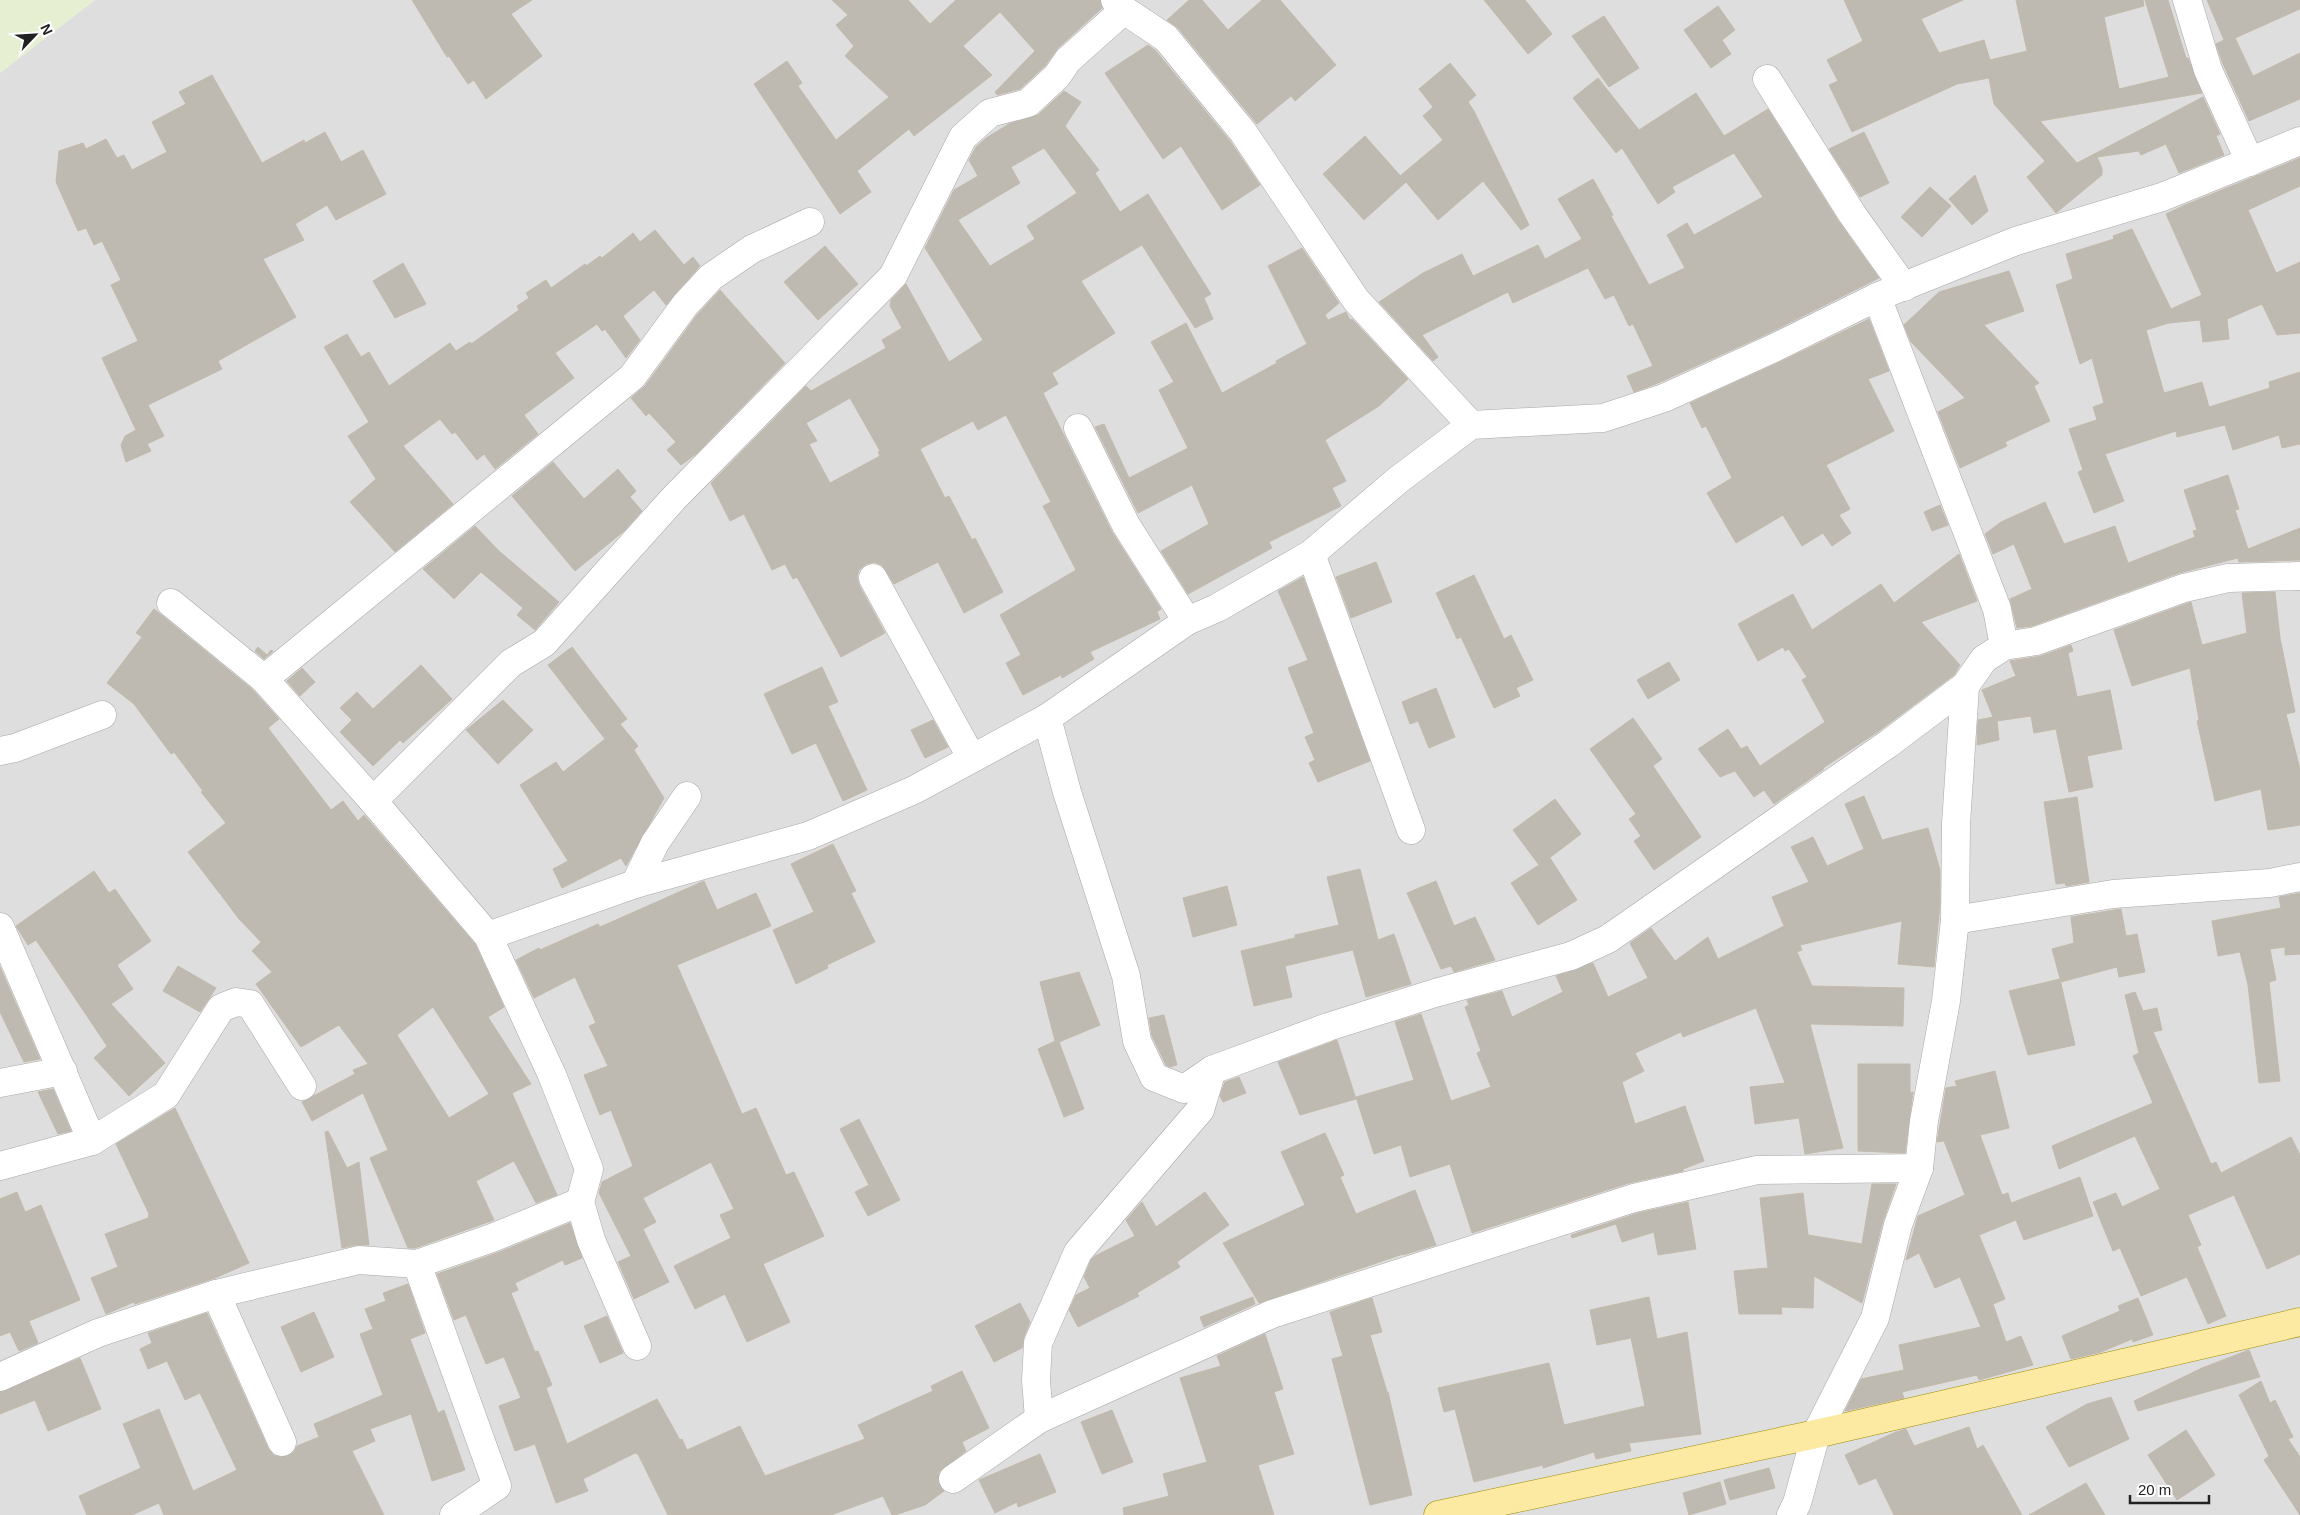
<svg xmlns="http://www.w3.org/2000/svg" width="2300" height="1515" font-family="Arial,sans-serif">
	<style>
		.residential { fill: #dfdede }
		.farmland { fill: #e7efd3 }
		.building { fill: #beb9b1; stroke: #c3baaa; fill-rule: evenodd }
		.lines { fill: none; stroke-linecap: round; stroke-linejoin: round }
		.minor-casing { stroke: #a8a8a8; stroke-width: 29 }
		.major-casing { stroke: #9d8d00; stroke-width: 29 }
		.minor { stroke: #fff; stroke-width: 28 }
		.major { stroke: #fce9a2; stroke-width: 28 }
	</style>
	<rect width="100%" height="100%" fill="#f1f0e7"/>
	<path class="residential" d="M95,0h2205v1515h-2300v-1442z"/>
	<path class="farmland" d="M0,0h95l-95,73z"/>
	<g class="building">
		<path d="M412,0h120l-21,14 31,42 -56,43 -12,-19 -6,4 -19,-28 -2,1z"/>
		<path d="M832,0h76l22,24 26,-24h144l2,8 -44,40 -13,18 -25,23 -23,6 -2,-3 40,-41 -35,-39 -37,34 29,29 -78,61 -5,-7 -52,42 14,21 -31,22 -86,-130 33,-23 15,22 -4,3 38,54 53,-43 -44,-41 9,-10 -18,-21 12,-10z"/>
		<path d="M1189,0h13l26,30 34,-30h18l56,65 -41,36 -4,-5 -34,28 -79,-96 -11,-8z"/>
		<path d="M1484,0h41l27,34 -24,20z"/>
		<path d="M1844,0h119l-42,19 18,34 45,-13 6,20 37,-9 -11,-51h127l1,6 -40,11 15,72 50,-12 -24,-77h23l18,58h2l14,35 -162,28 37,42 126,-66 17,37 -4,2 8,19 -45,18 -13,-29 -25,11 -2,-4 -42,6 5,11v7l-46,38 -29,-36 18,-16 -51,-57 -5,-26 -32,6 -105,48 -23,-47 9,-4 -11,-21 36,-19z"/>
		<path d="M2207,0h93v9l-65,29 18,38 47,-23v46l-51,22 -26,-57 -7,-20 8,-4z"/>
		<path d="M1718,6l17,24 -13,10 9,14 -20,14 -27,-38z"/>
		<path d="M1604,16l35,52 -30,19 -37,-51z"/>
		<path d="M1148,45l7,5 75,91 30,44 -38,25 -41,-64 -18,13 -58,-86z"/>
		<path d="M1450,63l26,32 -8,7 6,9 55,114 -8,5 -38,-49 -45,39 -32,-38 -42,38 -41,-46 42,-38 39,44 -4,-4 43,-36 -20,-24 10,-9 -14,-18z"/>
		<path d="M212,75l50,88 42,-23 1,3 20,-11 16,30 22,-12 23,44 -50,26 -9,-15 -32,19 9,16 -41,19 33,58 -78,44 4,8 -74,36 16,31 -17,8 4,7 -25,11 -5,-17 4,-9 11,-6 -34,-72 36,-17 -27,-56 10,-5 -19,-39 -8,4 -8,-17 -8,3 -22,-49 3,-31 24,-8 3,6 20,-10 11,19 7,-3 8,15 35,-18 -15,-30 34,-18 -7,-12z"/>
		<path d="M1598,78l41,52 57,-37 28,43 44,-27 71,113 40,56 -112,56 -109,49 -24,9 -7,-16 26,-10 -20,-42 -4,2 -15,-31 -9,4 -17,-31 -75,35 -5,-11 -86,43 16,22 -5,4 -54,-59 44,-29 39,-19 11,22 65,-31 7,14 37,-20 -24,-40 35,-20 20,36 -2,1 38,69 36,-17 -18,-33 20,-12 7,12 69,-38 -29,-44 -62,34 3,5 -17,12 -36,-56 -6,5 -43,-55z"/>
		<path d="M1064,91l17,11 -16,24 34,44 -4,3 25,39 28,-18 63,100 -7,4 9,21 -18,9 -53,-83 -61,36 34,52 -63,40 6,11 -15,9 69,139 49,77 -4,3 3,7 -70,33 4,7 -32,19 -1,-3 -38,20 -17,-32 15,-8 -21,-40 76,-45 -33,-64 8,-4 -45,-87 -28,15 -5,-9 -53,28 25,49 4,-2 23,44 3,-2 28,54 -39,21 -26,-51 -44,22 -12,-19 -8,-3 -8,2 -7,6 -2,7 2,8 26,48 -44,24 -44,-80 -4,2 -8,-15 -13,6 -28,-56 -14,7 -19,-38 95,-97 5,5 75,-43 -4,-8 20,-12 -12,-22 1,-6 15,-16 43,78 34,-22 -58,-92 29,-58 24,-14 -9,-16 7,-13 10,-9 23,-14 29,-9zM1044,148l33,45 -50,33 8,13 -45,27 -32,-46 62,-37 -9,-16zM850,398l30,53 -2,1 2,4 -50,27 -21,-39 8,-3 -11,-18z"/>
		<path d="M1864,132l25,51 -29,14 -31,-48z"/>
		<path d="M2300,158v28l-52,24 28,63 24,-11v71l-23,2 -15,-31 -35,15 2,20 -26,3 -3,-22 -31,3 -23,7 18,63 38,-11 7,25 61,-19 -1,-6 31,-10v72l-18,4 -3,-13 -46,15 -8,-25 -48,12 -1,-6 -71,23 19,47 -30,12 -16,-41 5,-2 -14,-41 28,-9 -4,-13 11,-4 -12,-45 -12,6 -24,-79 17,-6 -7,-25 48,-15 -1,-3 19,-7 39,80 31,-14 -36,-81 19,-9z"/>
		<path d="M1975,175l13,36 -16,14 -23,-26z"/>
		<path d="M1930,187l21,19 -29,31 -21,-20z"/>
		<path d="M655,230l29,35 9,-8 7,9 -34,39 -12,-15 -31,26 17,24 -14,18 -21,-29 -3,2 -5,-7 -42,29 19,25 -50,37 14,19 -43,35 -11,-15 -7,6 -22,-28 -3,2 -12,-15 -37,27 50,58 -58,48 -45,-50 26,-23 -28,-43 21,-14 -45,-75 23,-13 14,23 8,-5 20,34 61,-43 6,8 14,-9 1,2 48,-34 -2,-4 12,-8 -3,-5 20,-13 5,8 34,-24 1,2 14,-10 2,2 31,-25 7,9z"/>
		<path d="M825,246l33,38 -40,36 -34,-38z"/>
		<path d="M1302,248l37,55 -14,12 3,5 18,-8 4,8 2,-1 56,60 -29,27 -54,34 21,41 -14,7 9,18 -72,36 3,6 -84,46 -27,-43 48,-27 -17,-39 -54,28 -43,-86 9,-3 25,54 59,-30 -29,-58 15,-8 -23,-40 35,-19 36,70 55,-30 -1,-2 31,-17 -39,-78z"/>
		<path d="M403,263l23,41 -31,14 -22,-37z"/>
		<path d="M2009,271l15,40 -40,14 55,58 -5,3 16,35 -45,21 2,4 -47,22 -22,-56 27,-14 -54,-56 -7,-17 35,-33z"/>
		<path d="M720,290l65,73 -89,91 -15,11 -14,-15 9,-8 -27,-29 -3,3 -15,-18 14,-12 52,-71z"/>
		<path d="M1869,319l20,52 -21,8 26,52 -68,34 24,44 -11,6 12,18 -19,13 -9,-13 -21,13 -19,-31 -47,28 -29,-50 25,-15 -26,-52 -4,2 -12,-25 90,-41z"/>
		<path d="M553,462l31,37 34,-30 18,22 -6,6 12,14 -18,20 -49,40 -63,-75z"/>
		<path d="M2228,475l11,34 -4,1 13,39 52,-21v32l-61,2 -1,-4 -59,15 -147,53 -15,2 -7,-29 22,-10 -18,-45 -21,10 -8,-20 16,-12 44,-20 19,42 51,-18 13,37 67,-26 -2,-6 4,-1 -13,-40z"/>
		<path d="M1940,505l8,20 -16,6 -8,-19z"/>
		<path d="M475,526l24,25 60,51 -24,28 -18,-15 6,-7 -42,-36 -27,27 -31,-30z"/>
		<path d="M1959,554l18,47 -56,21 39,43 -6,10 -75,56 -56,37 1,1 -50,35 -10,-14 -10,7 -19,-26 -15,6 -22,-28 30,-20 13,20 6,-3 13,20 65,-44 -23,-42 5,-3 -18,-28 -4,2 -2,-4 -25,14 -20,-37 55,-30 19,36 69,-46 13,19z"/>
		<path d="M1376,562l16,40 -41,16 -15,-41z"/>
		<path d="M1474,575l30,64 7,-4 22,45 -17,8 4,8 -26,12 -33,-71 -4,2 -21,-46z"/>
		<path d="M1303,577l67,184 -52,21 -9,-19 6,-3 -10,-23 9,-4 -26,-65 20,-8 -30,-69z"/>
		<path d="M2275,592l5,46 15,74 -9,2 14,55v56l-32,5 -7,-41 -46,12 -18,-80 2,-1 -9,-52 -58,18 -18,-56 77,-28 11,43 45,-12 -5,-40z"/>
		<path d="M154,609l99,81 26,29 -11,9 63,82 12,-9 15,20 6,-6 111,129 29,63 -16,10 43,67 -19,9 45,102 -21,8 -22,-42 -38,20 18,39 -79,28h-7l-38,-90 18,-8 -25,-57 -51,28 -10,-19 53,-28 -2,-4 15,-6 -29,-39 -38,22 -45,-63 16,-12 -20,-21 9,-9 -22,-23 -18,-24 1,-2 -2,1 -32,-42 38,-29 -25,-31 2,-1 -29,-39 -3,2 -37,-50 -27,-21 35,-46 -6,-4zM433,1007l56,87 -40,24 -52,-83z"/>
		<path d="M2071,645l2,6 -5,2 9,44 33,-7 12,59 -35,7 6,31 -24,5 -13,-63 -22,4 -3,-17 -34,5 2,19 -22,5 1,-25 15,-3 -11,-27 34,-14 -6,-15 31,-5z"/>
		<path d="M258,647l9,8 4,-5 2,1 -9,8 -9,-8z"/>
		<path d="M572,647l55,72 -7,5 18,22 -4,4 30,48 -38,68 -5,-8 -59,30 -9,-19 15,-8 -48,-76 36,-23 7,10 42,-33 -57,-74z"/>
		<path d="M1669,662l11,18 -32,19 -11,-19z"/>
		<path d="M421,665l31,34 -49,44 -3,-3 -27,26 -33,-34 12,-12 -12,-12 17,-16 16,17z"/>
		<path d="M822,667l16,35 -10,4 39,84 -24,11 -27,-58 -24,11 -28,-60z"/>
		<path d="M302,668l13,14 -15,14 -13,-15z"/>
		<path d="M1436,688l19,49 -26,11 -11,-27 -8,3 -8,-22z"/>
		<path d="M503,700l30,30 -35,34 -32,-34z"/>
		<path d="M1633,718l29,41 -9,7 48,71 -47,33 -20,-29 7,-5 -12,-17 7,-5 -46,-65z"/>
		<path d="M933,720l15,27 -23,11 -14,-28z"/>
		<path d="M1864,796l18,44 46,-12 12,42v33l-6,64 -36,-3 4,-43 -102,24 2,5 -5,2 15,34 92,2 -1,38 -93,-2 33,124 -38,6 -6,-36 -44,6 -5,-37 35,-4 -29,-75 -73,29 -2,-5 -46,21 9,18 -22,11 13,42 50,-18 19,55 -21,8v2l-54,12 -157,50 -22,-69 -40,13 -9,-32 -27,9 -18,-57 58,-17 -19,-58 26,-8 30,87 40,-14 -14,-34 4,-2 -16,-44 4,-2 -2,-5 35,-9 10,26 51,-25 -7,-16 37,-13 15,34 40,-19 -18,-35 21,-15 24,33 33,-24 10,22 66,-33 -12,-29 37,-15 -18,-35 22,-10 14,29 37,-17 -19,-45z"/>
		<path d="M2077,797l12,85 -23,4 -1,-3 -9,1 -12,-82z"/>
		<path d="M1555,799l26,35 -37,28 6,-4 27,42 -39,25 -27,-42 28,-18 -26,-35z"/>
		<path d="M833,844l23,47 -5,2 24,49 -48,23 1,3 -32,16 -23,-54 41,-18 -23,-48z"/>
		<path d="M1360,869l18,71 16,-6 17,50 -45,13 -13,-47 -68,16 7,31 -38,9 -13,-55 54,-13v-3l44,-10 -12,-48z"/>
		<path d="M94,871l15,22 6,-4 36,52 -34,24 16,24 -22,15 54,59 -36,33 -35,-38 13,-12 -71,-106 -8,5 -12,-19z"/>
		<path d="M704,881l13,29 39,-17 15,33 -94,39 65,149 14,-6 30,67 8,-3 30,64 -61,28 27,58 -43,20 -22,-48 -30,15 -21,-43 57,-28 -11,-23 14,-6 -23,-47 -68,36 13,24 -13,7 26,53 -35,17 -16,-37 13,-6 -32,-63 3,-11 31,-16 -22,-56 -11,5 -16,-40 24,-9 -19,-40 7,-3 -21,-46 -41,21 -18,-38 23,-12 1,2 58,-26 2,3z"/>
		<path d="M1436,881l18,45 21,-9 20,43 -41,12 -3,-6 -10,3 -34,-76z"/>
		<path d="M1227,886l10,39 -44,12 -10,-39z"/>
		<path d="M2300,893v61l-15,1v-8l-15,2 6,31 -7,2 11,99 -21,2 -11,-98 -8,-33 -22,4 -6,-35 69,-13 -2,-11z"/>
		<path d="M2121,909l5,27 11,-2 8,38 -26,5 -2,-10 -56,15 -9,-33 22,-6 -3,-26z"/>
		<path d="M178,966l38,22 -16,24 -37,-21z"/>
		<path d="M0,967l40,92 -16,3 -24,-50z"/>
		<path d="M1079,972l21,53 -41,17 25,67 -20,8 -26,-68 17,-8 -15,-59z"/>
		<path d="M2060,979l15,66 -47,10 -19,-64z"/>
		<path d="M2135,992l8,19 14,-3 5,22 -9,2 58,132 5,-2 5,11 70,-36 9,18v99l-33,15 -33,-74 -46,20 13,30 -4,2 29,69 -18,8 -21,-47 -46,19 -21,-48 -7,3 -20,-49 23,-9 6,14 38,-18 -25,-53 -76,33 -7,-23 101,-43 -20,-47 6,-3 -14,-58z"/>
		<path d="M1164,1015l13,50 -7,2 -4,-2 -14,-29 -3,-18z"/>
		<path d="M1337,1040l19,59 -56,16 -22,-53z"/>
		<path d="M1858,1064h52v29l3,-1 -8,61 -47,-2z"/>
		<path d="M1995,1071l14,57 -29,7 22,60 6,-2 3,10 69,-26 13,39 -69,24 -8,-20 -37,15 26,64 -12,5 13,38 15,-6 12,29 -54,15 -2,-5 -75,17 2,6 -59,13 16,-32 43,-9 -5,-25 82,-18 -21,-50 -25,11 -16,-35 -13,7 12,-44 47,-21 -21,-54 -7,1 9,-54 11,-2 -2,-5z"/>
		<path d="M1239,1077l7,16 -23,9 -3,-6 5,-14z"/>
		<path d="M53,1089l18,42 -13,3 -20,-42z"/>
		<path d="M175,1108l74,155 -34,15 -80,26 -1,-2 -28,12 -15,-36 27,-11 -13,-33 43,-16 1,-4 -33,-70z"/>
		<path d="M859,1119l41,81 -32,16 -13,-24 14,-7 -29,-56z"/>
		<path d="M328,1131l19,37 12,-6 10,83h-13l-14,3 -17,-116z"/>
		<path d="M1325,1133l19,42 -4,2 16,37 59,-24 21,55 -33,10v-1l-144,49 -36,-60 82,-38 -24,-53z"/>
		<path d="M1872,1184h24l-13,37 -21,82 -48,-27 -1,32 -32,-1 1,7h-43l-5,-43 34,-3 -8,-70 43,-5 5,42 54,9z"/>
		<path d="M17,1192l8,20 16,-7 39,95 -51,21 9,22 -19,8 -9,-19 -10,4v-137z"/>
		<path d="M1205,1192l24,33 -52,37 3,5 -43,26 2,3 -61,31 -9,-17 7,-15 14,-7 -6,-11 7,-17 4,-4 40,-20 -9,-16 16,-18 14,25z"/>
		<path d="M1688,1202l8,47 -38,6 -4,-23 -32,10 -6,-18 -44,14 -1,-3 67,-22z"/>
		<path d="M570,1223l12,35 -17,7 -2,-5 -48,23 3,7 -7,3 24,59 3,-1 14,34 -6,3 21,56 90,-45 23,41 2,-1 5,11 53,-24 25,50 100,-37 -7,-14 75,-34 -2,-5 31,-15 27,57 -27,14 4,9 -27,21 -1,9 6,10 -19,14 -30,10h-3l-9,-19 -52,19h-163l-30,-61 -3,-1 -52,26 5,12 -32,12 -21,-59 -20,7 -16,-45 22,-8 -17,-41 -18,7 -20,-49 -12,5 -17,-46 60,-21z"/>
		<path d="M408,1284l17,49 -15,6 28,74 6,-3 21,60 -33,11 -21,-67 -41,15 5,12 -23,10 32,64h-220l-5,-12 -27,12h-45l-8,-19 62,-28 -18,-44 36,-15 34,82 44,-21 -37,-77 -15,7 -18,-39 -19,8 -8,-20 12,-6 -4,-10 59,-20 61,135 5,7 7,2 8,-1 6,-4 3,-6 22,-9 -5,-13 69,-29 -23,-61 13,-5 -8,-20 21,-8 -3,-8z"/>
		<path d="M1253,1297l2,7 -51,23 -4,-10z"/>
		<path d="M1649,1297l8,42 30,-7 14,102 -72,9 2,8 -35,8 -2,-7 -51,16v-3l-69,17 -19,-73 -11,3 -6,-24 111,-25 15,62 81,-19 -14,-68 -34,7 -7,-35z"/>
		<path d="M1372,1298l10,34 -12,3 17,57h1l24,103 -42,10 -38,-146 11,-3 -13,-44z"/>
		<path d="M2138,1298l15,37 -20,7 -1,-3 -31,13 -30,7 -9,-23 58,-25 -2,-5z"/>
		<path d="M1020,1303l10,19 -6,15 -2,11 -28,14 -19,-36z"/>
		<path d="M314,1312l20,45 -33,15 -20,-45z"/>
		<path d="M607,1316l16,37 -23,10 -16,-37z"/>
		<path d="M1265,1334l18,55 -9,3 20,62 -36,11 16,50h-150l-1,-7 46,-12 -6,-22 44,-12 -27,-84 41,-12 -4,-10z"/>
		<path d="M2249,1350l11,27 -122,34 -4,-10 68,-33z"/>
		<path d="M80,1358l21,51 -53,22 -13,-31 -35,14v-22z"/>
		<path d="M2261,1381l9,22 5,-3 18,37 -5,2 12,18v58l-36,-55 5,-4 -30,-61z"/>
		<path d="M2111,1397l18,42 -60,28 -23,-40 41,-23z"/>
		<path d="M1112,1410l21,52 -31,12 -21,-52z"/>
		<path d="M1969,1427l8,22 6,-4 39,70h-128l-18,-37 -17,7 -14,-30 51,-23 10,-3 8,17z"/>
		<path d="M2186,1430l29,45 -38,25 -29,-45z"/>
		<path d="M1040,1454l16,38 -38,15 -1,-5 -22,11 -16,-33z"/>
		<path d="M1769,1468l6,20 -45,12 -6,-20z"/>
		<path d="M1720,1482l6,22 -37,11 -6,-22z"/>
		<path d="M2086,1483l19,32h-76z"/>
	</g>
	<g class="lines">
		<g class="minor-casing">
			<g id="minor">
				<path d="M1115,0l9,10 42,28 77,94 113,168 115,125"/>
				<path d="M2187,0l21,70 42,92"/>
				<path d="M1767,79l85,135 52,73"/>
				<path d="M1078,428l48,97 61,96"/>
				<path d="M1311,554l100,276"/>
				<path d="M873,578l98,179"/>
				<path d="M171,603l93,76 109,122 115,135 64,139 37,94 -9,33 11,38 46,106"/>
				<path d="M2004,646l32,-5 148,-53 44,-10 72,-2"/>
				<path d="M264,679l368,-302 53,-72 26,-28 41,-28 58,-27"/>
				<path d="M1047,718l20,74 59,184 11,65 17,36 30,12 28,-19 116,-43 107,-34 136,-37 37,-17 280,-195 77,-58 19,-27 20,-13 -7,-37 -120,-312"/>
				<path d="M0,751l15,-3 87,-33"/>
				<path d="M373,801l138,-138 33,-20 130,-145 219,-222 70,-139 27,-24 38,-10 29,-27 11,-16 56,-50"/>
				<path d="M635,884l20,-41 32,-47"/>
				<path d="M1955,920l158,-26 157,-11 30,-6"/>
				<path d="M0,927l92,214"/>
				<path d="M488,936l147,-52 173,-48 106,-46 133,-72 140,-97 30,-13 94,-54 87,-74 73,-55 132,-7 61,-20 110,-50 103,-51 139,-56 146,-44 138,-56"/>
				<path d="M0,1083l63,-12"/>
				<path d="M0,1166l92,-25 74,-46 55,-87 15,-6 14,2 52,82"/>
				<path d="M417,1264l80,222 -43,29"/>
				<path d="M216,1294l66,148"/>
				<path d="M0,1377l98,-44 118,-39 143,-34 58,4 75,-26 88,-36"/>
				<path d="M1039,1419l-3,-39 2,-37 40,-91 122,-142 12,-40"/>
				<path d="M953,1479l86,-60 233,-105 362,-116 123,-28 162,-2"/>
				<path d="M1791,1515l6,-12 19,-69 59,-116 23,-93 21,-57 5,-47 22,-120 9,-81 1,-96 9,-138"/>
			</g>
		</g>
		<g class="major-casing">
			<path id="major" d="M1438,1515l378,-81 484,-112"/>
		</g>
		<use href="#minor" class="minor"/>
		<use href="#major" class="major"/>
	</g>
	<g transform="translate(35 35) rotate(65)" stroke="#ffffff" stroke-width="4" paint-order="stroke">
	<path d="M0-4L9 19L0 12L-9 19Z" fill="#212121"/>
	<text y="-8" font-size="14" font-weight="bold" text-anchor="middle" fill="#212121">N</text>
	</g>
	<path d="M2130 1495v8h79v-8" fill="none" stroke="#212121" stroke-width="2.5"/>
	<text x="2138" y="1495" font-size="15" fill="#212121" stroke="#ffffff" stroke-width="4" paint-order="stroke">20 m</text>
</svg>
